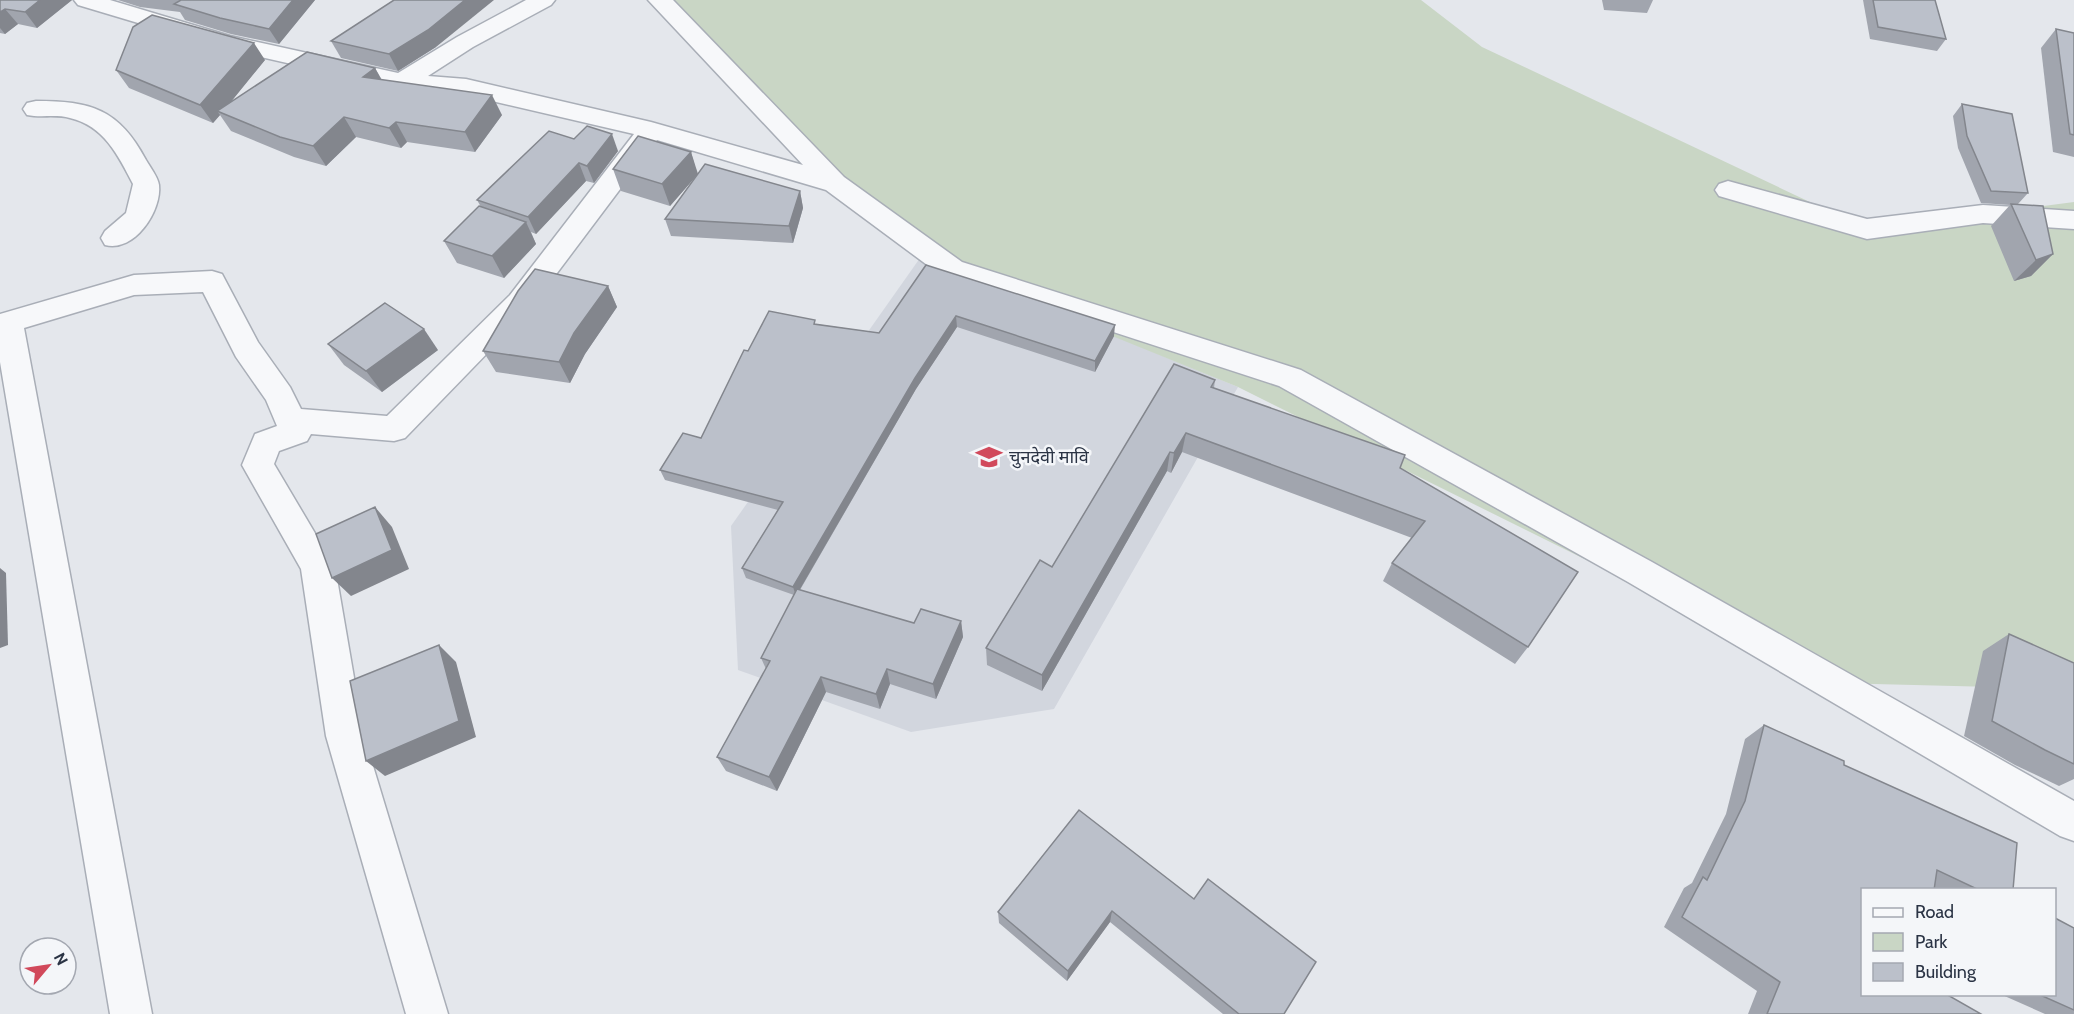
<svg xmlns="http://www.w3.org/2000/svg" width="2074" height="1014" font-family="Cabin,'Noto Sans Devanagari',sans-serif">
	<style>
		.built { fill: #d2d6de }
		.green { fill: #c9d6c5 }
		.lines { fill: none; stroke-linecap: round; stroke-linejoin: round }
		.minor-casing { stroke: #a9aeb7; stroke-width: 3 }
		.minor { fill: #f7f8fa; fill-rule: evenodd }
		.wall { fill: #a1a5ae }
		.shaded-wall { fill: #83868d }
		.building { fill: #bbc0ca; stroke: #83868d; stroke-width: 1.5 }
		.labels { text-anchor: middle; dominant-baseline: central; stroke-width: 5; stroke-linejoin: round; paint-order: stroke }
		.poi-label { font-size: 18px; fill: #2b3445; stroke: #f4f6f9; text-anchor: start }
	</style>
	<rect width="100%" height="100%" fill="#e4e7ec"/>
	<path class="built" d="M920,258l32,11 286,118 -184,322 -143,23 -173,-62 -7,-144z"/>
	<path class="green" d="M660,0h761l61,47 385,182 207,-27v487l-240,-6 -596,-296 -318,-129z"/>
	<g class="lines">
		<g class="minor-casing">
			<g id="minor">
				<path d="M74,0h36l120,36 168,37 59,-36 69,-37h29l-4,5 -78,42 -45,29 38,3 185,43 152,43 -155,-165h25l171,177 118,85 339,108 351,192 422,239v40l-14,-5 -432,-254 -349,-196 -337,-110 -116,-86 -169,-50 -127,169 -125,129 -11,3 -83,-7 -4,7 -28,10 -5,13 61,103 29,169 84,278h-42l-80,-278 -25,-167 -59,-104 13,-31 22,-8 -11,-26 -30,-43 -33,-65 -69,3 -110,33 128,686h-42l-110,-652v-48l134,-39 78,-4 10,3 36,68 32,45 11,22 86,7 123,-121 124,-161 -168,-39 -64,-6 -177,-40 -147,-44z"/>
				<path d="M36,101c55,0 83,8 110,59 4,7 12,17 13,25 3,26 -25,68 -54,60l-4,-7 4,-7 21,-18 7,-29c-15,-29 -29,-58 -63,-66 -14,-4 -29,0 -43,-3l-4,-6 4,-6z"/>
				<path d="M1728,181l139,38 116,-14 91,6v18l-91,-6 -116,16 -148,-43 -4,-6 4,-6z"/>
			</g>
		</g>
		<use href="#minor" class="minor"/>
	</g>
	<g class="wall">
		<path d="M0,0h72l-35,28 -19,-4 -13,10 -5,-1z"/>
		<path d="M118,0h197l-36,44 -48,-10 -46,-14 -5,-8 -40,-5z"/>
		<path d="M1602,0h51l-6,13 -43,-3z"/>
		<path d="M1863,0h72l11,39 -9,12 -67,-12z"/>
		<path d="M2056,29l18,4v124l-21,-5 -12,-104z"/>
		<path d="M331,41l105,6 -38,24 -57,-13z"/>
		<path d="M265,60l-35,42 145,-34 7,12 120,35 -27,37 -68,-10 -6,6 -45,-11 -30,29 -32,-9 -63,-26 -11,-16 -7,8 -84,-35 -13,-18z"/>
		<path d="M1962,104l66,89 -10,11 35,50 -22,22 -17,5 -23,-55 19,-21 -29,-2 -23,-55 -5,-32z"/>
		<path d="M574,139l44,12 -24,32 -8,-2 -50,53 -5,-2 5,12 -32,34 -47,-15 -13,-22 37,-34 -4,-7z"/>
		<path d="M691,152l6,22 103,17 3,17 -10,35 -122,-7 -6,-17 31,-43 -26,30 -49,-15 -8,-22z"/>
		<path d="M926,265l188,71 -19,36 -138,-45 -41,62 -116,201 114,33 47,-2 2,16 -27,62 -46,-15 -10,25 -54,-17 -49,99 -51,-20 -9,-14 49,-88 -5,-11 33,-63 -48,-17 -4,-10 36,-58 -113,-30 -5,-10 41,-32 47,-87 68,-27 63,9z"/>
		<path d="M608,286l9,21 -32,47 -15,29 -74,-11 -13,-21z"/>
		<path d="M328,344l110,6 -56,42 -38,-27z"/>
		<path d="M1215,380l-1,8 186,80 128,179 -13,17 -132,-83 9,-18 20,-25 -230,-86 -11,21 -4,-2 -125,220 -55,-26 -1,-17 66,-81z"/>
		<path d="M2009,634l65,29v116l-15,7 -44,-21 -51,-29 19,-85z"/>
		<path d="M1764,725l80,40 169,125h-150v104l118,20h-233l9,-23 -93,-64 20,-39 8,-5 34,-69 19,-75z"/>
		<path d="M1079,810l205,204h-61l-113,-92 -43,59 -68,-58 -1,-11z"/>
		<path d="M2074,928v86h-29l-45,-20h55z"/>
	</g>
	<g class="shaded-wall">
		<path d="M40,0h32l-35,28 -12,-16z"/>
		<path d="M293,0h22l-36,44 -10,-15z"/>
		<path d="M465,0h29l-58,47 -38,24 -9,-17z"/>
		<path d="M5,9l13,15 -13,10 -5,-6v-16z"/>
		<path d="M254,43l11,17 -43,53 -5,-2 3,4 -7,8 -13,-18z"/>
		<path d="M375,68l11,20 -23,-11z"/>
		<path d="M492,95l10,20 -27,37 -10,-20z"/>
		<path d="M344,117l12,20 -30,29 -13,-20z"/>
		<path d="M396,122l11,20 -6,6 -12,-20z"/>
		<path d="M612,134l6,17 -24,32 -7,-17z"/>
		<path d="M691,152l7,22 -28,32 -8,-22z"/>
		<path d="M579,163l7,18 -50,53 -8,-17z"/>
		<path d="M800,191l3,17 -10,35 -4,-17z"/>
		<path d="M526,222l10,22 -32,34 -12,-22z"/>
		<path d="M2053,254l-22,22 -17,5 22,-21z"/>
		<path d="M608,286l9,21 -32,47 -15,29 -11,-21 15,-29z"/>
		<path d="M956,316l1,11 -41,62 -120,207 -3,-9 122,-209z"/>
		<path d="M1115,325l-1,11 -19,36v-11z"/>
		<path d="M424,329l14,21 -56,42 -16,-21z"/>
		<path d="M1186,433l-4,19 -11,21 3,-20z"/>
		<path d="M1170,452l-3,19 -125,220v-16z"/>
		<path d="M375,507l17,20 17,42 -58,27 -19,-18z"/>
		<path d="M0,568l6,5 2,72 -8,3z"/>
		<path d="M961,621l2,16 -27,62 -3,-15z"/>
		<path d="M439,645l17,17 20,75 -91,39 -19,-15z"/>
		<path d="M887,669l3,15 -10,25 -4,-15z"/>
		<path d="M821,677l5,15 -49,99 -8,-14z"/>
		<path d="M1112,911l-2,11 -43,59 1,-10z"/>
	</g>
	<g class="building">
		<path d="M0,0h40l-15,12 -20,-3 -5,3z"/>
		<path d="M181,0h112l-24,29 -49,-11 -46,-14z"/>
		<path d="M394,0h71l-37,30 -39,24 -58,-13z"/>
		<path d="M1873,0h62l11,39 -68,-12z"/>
		<path d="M152,15l102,28 -54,62 -84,-35 17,-43z"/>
		<path d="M2056,29l18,4v102l-4,-1z"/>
		<path d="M307,52l68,16 -12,9 129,18 -27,37 -69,-10 -7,6 -45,-11 -31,29 -33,-9 -63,-26z"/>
		<path d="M1962,104l50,10 16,79 -37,-2 -24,-55z"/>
		<path d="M587,126l25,8 -25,32 -8,-3 -51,54 -51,-17 72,-69 25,8z"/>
		<path d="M638,136l53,16 -29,32 -49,-15z"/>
		<path d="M705,164l95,27 -11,35 -124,-7z"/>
		<path d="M2011,204l32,2 10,48 -17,6z"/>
		<path d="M479,206l47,16 -34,34 -48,-15z"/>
		<path d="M926,265l189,60 -20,36 -139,-45 -41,62 -122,209 -51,-19 41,-66 -123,-32 23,-37 18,5 43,-88 4,1 21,-40 46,9 -1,4 65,9z"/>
		<path d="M535,269l73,17 -34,47 -15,29 -76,-11 35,-60z"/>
		<path d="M385,303l39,26 -58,42 -38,-27z"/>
		<path d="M1174,364l41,16 -4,7 194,68 -5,13 178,104 -50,75 -136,-84 33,-42 -239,-88 -12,20 -4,-1 -128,223 -56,-27 54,-88 12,7z"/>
		<path d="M375,507l17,43 -60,28 -16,-44z"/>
		<path d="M797,589l117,34 7,-14 40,12 -28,63 -46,-15 -11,25 -55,-17 -52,100 -52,-20 53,-96 -9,-3z"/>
		<path d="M2009,634l65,29v101l-29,-14 -53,-29z"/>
		<path d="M439,645l20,76 -93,40 -16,-80z"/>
		<path d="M1764,725l80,36v4l173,78 -4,47h-34l-42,-20 -3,20h-71v104h83l35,20h-214l13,-32 -98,-65 21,-40 4,3 38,-79z"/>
		<path d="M1079,810l115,89 14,-20 108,83 -32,52h-45l-127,-103 -44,60 -70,-59z"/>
		<path d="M2055,918l19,10v82l-36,-16h17z"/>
	</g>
	<defs>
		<g id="school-bare" transform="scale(2.07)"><path d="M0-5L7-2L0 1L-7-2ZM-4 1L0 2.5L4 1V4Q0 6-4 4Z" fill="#d1495b" stroke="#f4f6f9" stroke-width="2.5" paint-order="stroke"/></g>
	</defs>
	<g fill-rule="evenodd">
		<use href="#school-bare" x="989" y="457"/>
	</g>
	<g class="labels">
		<g class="poi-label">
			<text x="1009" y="457">चुनदेवी मावि</text>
		</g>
	</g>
	<rect x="1861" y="888" width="195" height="108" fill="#f4f6f9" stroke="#a4a8b1" stroke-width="1.5"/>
	<rect x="1873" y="908" width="30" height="9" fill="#f7f8fa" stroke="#a4a8b1" stroke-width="1.5"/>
	<text x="1915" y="918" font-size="18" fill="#2b3445">Road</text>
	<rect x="1873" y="933" width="30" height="18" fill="#c9d6c5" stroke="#a4a8b1" stroke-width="1.5"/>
	<text x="1915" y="948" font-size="18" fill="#2b3445">Park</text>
	<rect x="1873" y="963" width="30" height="18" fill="#bbc0ca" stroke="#a4a8b1" stroke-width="1.5"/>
	<text x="1915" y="978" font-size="18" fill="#2b3445">Building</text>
	<g transform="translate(48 966) rotate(61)"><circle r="28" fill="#f4f6f9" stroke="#a4a8b1" stroke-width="1.5"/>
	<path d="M0-4.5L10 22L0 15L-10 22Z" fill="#d1495b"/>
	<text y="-9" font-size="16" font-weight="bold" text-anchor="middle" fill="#2b3445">N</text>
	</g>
</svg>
